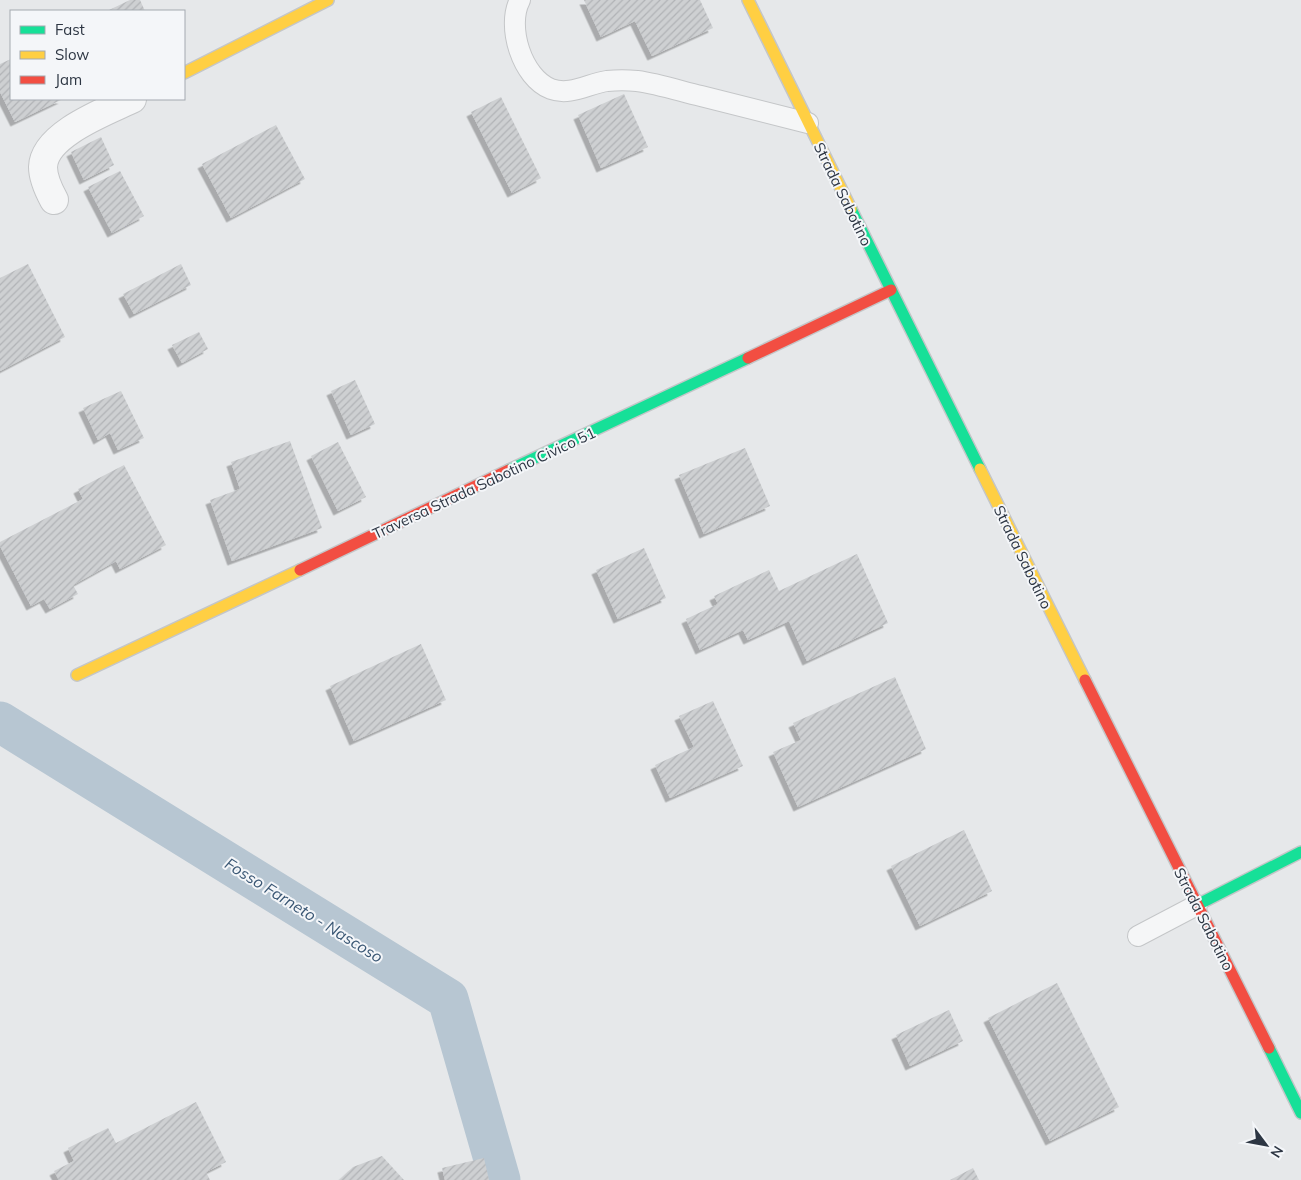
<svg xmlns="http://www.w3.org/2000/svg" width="1301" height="1180" font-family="Mulish,sans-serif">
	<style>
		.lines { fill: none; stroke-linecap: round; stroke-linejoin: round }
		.canal { stroke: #b7c6d2; stroke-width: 41 }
		.building { fill: url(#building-hatch); filter: url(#shadow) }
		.lane-casing { stroke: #c4c6c8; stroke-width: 22 }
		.street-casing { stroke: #c4c6c8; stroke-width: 30 }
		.fast-casing { stroke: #c4c6c8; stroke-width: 14 }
		.slow-casing { stroke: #c4c6c8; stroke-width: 14 }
		.jam-casing { stroke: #c4c6c8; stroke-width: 14 }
		.lane { stroke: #f5f6f7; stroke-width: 20 }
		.street { stroke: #f5f6f7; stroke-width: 28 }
		.fast { stroke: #16e098; stroke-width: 11 }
		.slow { stroke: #ffcf43; stroke-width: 11 }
		.jam { stroke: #f24e42; stroke-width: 11 }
		.labels { text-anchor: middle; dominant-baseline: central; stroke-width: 4; stroke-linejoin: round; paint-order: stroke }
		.street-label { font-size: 15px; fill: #2d3643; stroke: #f4f6f9 }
		.water-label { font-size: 16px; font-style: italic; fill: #3a5774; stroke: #f4f6f9 }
	</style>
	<defs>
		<pattern id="building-hatch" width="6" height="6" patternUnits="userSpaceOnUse" patternTransform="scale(1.25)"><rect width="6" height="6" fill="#ced0d2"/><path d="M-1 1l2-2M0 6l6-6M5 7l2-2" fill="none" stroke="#b1b3b6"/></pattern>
		<filter id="shadow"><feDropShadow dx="-4.5" dy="4.5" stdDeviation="0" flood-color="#0004"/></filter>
	</defs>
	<rect width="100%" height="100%" fill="#e6e8ea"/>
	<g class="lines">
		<path class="canal" d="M0,722l448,277 52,181"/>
	</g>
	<g class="building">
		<path d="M130,0h10l5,11h-38z"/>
		<path d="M584,0h116l13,28 -61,28 -17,-35 -34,16z"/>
		<path d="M11,59v40h52l-48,23 -15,-30v-28z"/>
		<path d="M624,94l24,53 -47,21 -23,-53z"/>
		<path d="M501,97l40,81 -29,15 -41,-81z"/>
		<path d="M276,125l29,54 -74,39 -29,-54z"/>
		<path d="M101,137l13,28 -30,15 -13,-28z"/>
		<path d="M120,171l24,45 -32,17 -24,-46z"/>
		<path d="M28,264l37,73 -65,34v-93z"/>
		<path d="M181,264l10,21 -57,29 -11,-20z"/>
		<path d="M199,332l9,17 -26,14 -10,-18z"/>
		<path d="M355,380l20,44 -24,11 -20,-44z"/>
		<path d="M121,391l23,47 -26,12 -8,-17 -12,7 -15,-32z"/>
		<path d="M290,441l32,87 -90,33 -22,-61 30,-11 -9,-27z"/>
		<path d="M338,442l28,55 -28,14 -27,-55z"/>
		<path d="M745,448l25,58 -66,28 -25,-59z"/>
		<path d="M124,465l42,80 -46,24 -4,-8 -43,24 5,9 -28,15 -6,-10 -13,7 -31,-60v-4l83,-43 -5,-10z"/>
		<path d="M644,548l22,50 -48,21 -22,-49z"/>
		<path d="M857,554l31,69 -81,38 -18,-40 -41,19 -5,-10 -43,20 -14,-31 32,-15 -4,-8 55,-26 10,21z"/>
		<path d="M421,644l25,56 -92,41 -24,-55z"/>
		<path d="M895,677l31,72 -128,58 -25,-55 28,-12 -8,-17z"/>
		<path d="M713,701l30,65 -73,32 -15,-33 39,-18 -15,-31z"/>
		<path d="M964,830l28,61 -72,35 -29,-60z"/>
		<path d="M1057,983l62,124 -69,34 -62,-123z"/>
		<path d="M949,1010l14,31 -53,25 -14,-31z"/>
		<path d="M196,1102l30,60 -20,10 4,8h-151l-5,-9 20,-10 -6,-13 40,-20 8,15z"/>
		<path d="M382,1156l22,24h-65l14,-13z"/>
		<path d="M484,1158l5,22h-44l-3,-12z"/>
		<path d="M973,1168l6,12h-29z"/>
	</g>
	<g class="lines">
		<g class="lane-casing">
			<g id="lane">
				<path d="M520,0c-14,26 2,78 31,89 19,7 37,-5 56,-8 10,-1 20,-1 30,0 22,3 43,10 64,15 35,9 71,18 107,27"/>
				<path d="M1138,936l59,-31"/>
			</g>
		</g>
		<g class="street-casing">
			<path id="street" d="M54,200c-6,-11 -11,-22 -11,-33 1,-33 64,-56 89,-68"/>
		</g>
		<g class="fast-casing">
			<g id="fast">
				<path d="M851,209l129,260"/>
				<path d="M509,470l239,-112"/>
				<path d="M1197,905l104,-53"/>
				<path d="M1269,1048l32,65"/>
			</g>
		</g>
		<g class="slow-casing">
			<g id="slow">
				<path d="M748,0l103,209"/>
				<path d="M184,73l144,-73"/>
				<path d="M980,469l105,211"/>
				<path d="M77,675l223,-105"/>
			</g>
		</g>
		<g class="jam-casing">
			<g id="jam">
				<path d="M748,358l143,-68"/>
				<path d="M300,570l209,-100"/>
				<path d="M1085,680l184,368"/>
			</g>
		</g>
		<use href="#lane" class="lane"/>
		<use href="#street" class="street"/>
		<use href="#fast" class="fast"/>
		<use href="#slow" class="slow"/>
		<use href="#jam" class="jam"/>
	</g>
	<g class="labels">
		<g class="street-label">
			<text transform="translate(843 194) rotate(64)">Strada Sabotino</text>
			<text transform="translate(484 483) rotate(-25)">Traversa Strada Sabotino Civico 51</text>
			<text transform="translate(1023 557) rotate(64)">Strada Sabotino</text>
			<text transform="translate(1204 919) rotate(63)">Strada Sabotino</text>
		</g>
		<g class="water-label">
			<text transform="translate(304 910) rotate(32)">Fosso Farneto - Nascoso</text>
		</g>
	</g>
	<rect x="10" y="10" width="175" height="90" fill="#f4f6f9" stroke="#a4a9b0"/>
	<rect x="20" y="26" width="25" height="8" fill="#16e098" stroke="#a4a9b0"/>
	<text x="55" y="35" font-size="15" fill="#2d3643">Fast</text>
	<rect x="20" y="51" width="25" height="8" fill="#ffcf43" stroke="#a4a9b0"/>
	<text x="55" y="60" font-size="15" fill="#2d3643">Slow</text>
	<rect x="20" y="76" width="25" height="8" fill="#f24e42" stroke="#a4a9b0"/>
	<text x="55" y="85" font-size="15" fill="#2d3643">Jam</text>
	<g transform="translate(1266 1145) rotate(122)" stroke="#f4f6f9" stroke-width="4" paint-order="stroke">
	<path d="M0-4L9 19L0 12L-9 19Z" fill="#2d3643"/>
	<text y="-8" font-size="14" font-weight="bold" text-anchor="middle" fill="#2d3643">N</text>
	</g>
</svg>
